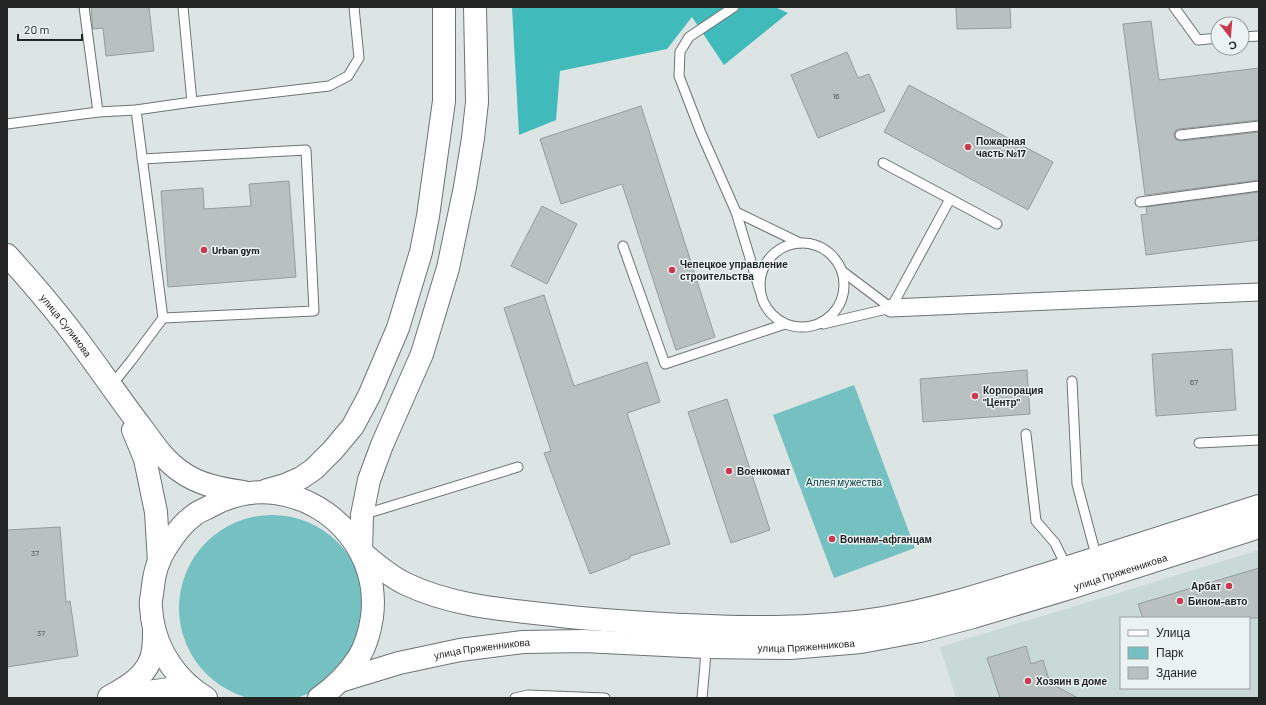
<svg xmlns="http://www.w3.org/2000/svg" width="1266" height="705" font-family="Barlow,sans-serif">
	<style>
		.built { fill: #c8d9d8; fill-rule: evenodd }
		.green { fill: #75c1c1 }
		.forest { fill: #40babb }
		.building { fill: #b9c0c0; stroke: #969c9c }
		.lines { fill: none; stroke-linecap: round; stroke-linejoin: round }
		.lane-casing { stroke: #6d7373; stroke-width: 11 }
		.street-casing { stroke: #6d7373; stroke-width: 19 }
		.secondary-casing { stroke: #6d7373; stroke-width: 24 }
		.lane { stroke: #fff; stroke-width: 9 }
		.street { stroke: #fff; stroke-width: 17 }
		.secondary { stroke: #fff; stroke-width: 22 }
		.poi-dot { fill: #c93950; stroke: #ebf2f2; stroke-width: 1.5 }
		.labels { text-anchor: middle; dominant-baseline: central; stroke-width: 3; stroke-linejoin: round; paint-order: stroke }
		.number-label { font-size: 8px; fill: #484c4c }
		.poi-label { font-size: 10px; font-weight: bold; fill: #232525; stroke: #ebf2f2; text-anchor: start }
		.street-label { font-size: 10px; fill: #232525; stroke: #ebf2f2 }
		.park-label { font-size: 10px; fill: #094142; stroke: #ebf2f2 }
	</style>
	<rect width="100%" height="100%" fill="#dde4e4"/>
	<path class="built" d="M1259,550v148h-303l-16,-51zM1121,618h128v70h-128z"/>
	<g class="green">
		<path d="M854,385l61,163 -81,30 -61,-163z"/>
		<circle cx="272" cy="608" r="93"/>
	</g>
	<path class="forest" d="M512,7h263l13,6 -64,52 -32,-48 -25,32 -107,22 -4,49 -37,15z"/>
	<g class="building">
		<path d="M91,7h58l5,44 -48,5 -3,-28 -10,1z"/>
		<path d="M956,7h54l1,21 -54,1z"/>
		<path d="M1151,21l8,59 100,-12v52l-80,9 -3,1 -2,5 1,4 6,2 78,-9v48l-114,15 -22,-171z"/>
		<path d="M847,52l11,26 11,-4 16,37 -67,27 -27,-63z"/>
		<path d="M909,85l144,77 -25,48 -144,-78z"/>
		<path d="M641,106l74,231 -39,13 -54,-166 -61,20 -21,-65z"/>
		<path d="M289,181l7,96 -128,10 -7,-96 42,-3 1,21 47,-3 -2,-22z"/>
		<path d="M1259,192v48l-113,15 -5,-40 6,-1 -1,-7z"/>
		<path d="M542,206l35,18 -30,60 -36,-18z"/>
		<path d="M544,295l30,91 73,-24 13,40 -33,11 43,131 -40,12v2l-40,16 -46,-121 7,-2 -47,-143z"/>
		<path d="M1232,349l4,61 -80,6 -4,-62z"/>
		<path d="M1027,370l3,44 -107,8 -3,-43z"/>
		<path d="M727,399l43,131 -39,13 -43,-131z"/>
		<path d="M60,527l6,75 4,-1 8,55 -71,11v-137z"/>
		<path d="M1259,568v50h-116l-5,-14z"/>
		<path d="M1026,646l5,18 12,-4 7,23 28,15h-78l-13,-40z"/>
	</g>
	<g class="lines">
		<g class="lane-casing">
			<g id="lane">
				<path d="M84,7l14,105"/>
				<path d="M183,7l9,95"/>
				<path d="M734,7l-45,30 -9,15 -1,24 22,57 35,79 24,79"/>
				<path d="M1174,7l24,33 20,-2"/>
				<path d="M1242,37l17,-1"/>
				<path d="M7,124l91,-12 38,-2 56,-8 137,-16 19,-10 11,-18 -5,-51"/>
				<path d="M1180,135l79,-9"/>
				<path d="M142,159l164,-9 8,161 -151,7"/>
				<path d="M883,163l114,61"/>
				<path d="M1140,202l119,-16"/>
				<path d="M736,212l64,31"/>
				<circle cx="802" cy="285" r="42"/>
				<path d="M623,246l42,118 120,-40"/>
				<path d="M842,271l49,37"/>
				<path d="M823,324l68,-16 59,-109"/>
				<path d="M1072,381l5,103 20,75"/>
				<path d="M111,386l20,-25 32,-43 -27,-208"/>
				<path d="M1026,434l10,87 19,22 12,25"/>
				<path d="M1199,443l60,-3"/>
				<path d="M362,515l156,-48"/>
				<path d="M515,698l13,-3 77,3"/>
				<path d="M702,698l3,-33 1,-19"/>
			</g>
		</g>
		<g class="street-casing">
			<path id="street" d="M891,308l368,-16"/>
		</g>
		<g class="secondary-casing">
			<g id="secondary">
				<path id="s1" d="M7,255c27,30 53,60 76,92 20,27 39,55 59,81 12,16 22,32 38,43 19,14 42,18 63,21"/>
				<path d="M133,430l12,29 11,53 3,50"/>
				<path d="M267,490l18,-5 16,-7 13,-9 19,-19 20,-24 16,-30 29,-68 23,-76 7,-36 16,-115v-94"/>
				<path d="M361,552c14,11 28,24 45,32 48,23 103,26 155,32 34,4 68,6 103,8 72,4 147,6 219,-6 56,-9 112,-28 167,-45 69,-22 139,-44 209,-67"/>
				<path d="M361,552l1,-37 7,-35 13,-35 40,-91 26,-86 17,-81 8,-49 4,-36 -2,-95"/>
				<path id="s2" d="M340,681l59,-18 61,-13 63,-8 61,-1 121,6 85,1 71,-6 59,-11 53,-14 100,-30 186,-60"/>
				<path d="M109,697c20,-11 41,-23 44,-47 1,-6 1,-13 1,-19"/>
				<path d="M115,697l74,-11"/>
				<path d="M206,698c-29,-17 -49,-47 -54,-80 0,-6 -2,-12 -1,-18 2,-10 2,-20 5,-30 4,-17 23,-44 37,-54 4,-4 10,-6 16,-9 21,-12 42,-17 66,-14 61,8 105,63 97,124 -2,14 -6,28 -13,40 -11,17 -24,30 -40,41"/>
			</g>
		</g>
		<use href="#lane" class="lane"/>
		<use href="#street" class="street"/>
		<use href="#secondary" class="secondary"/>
	</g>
	<g class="poi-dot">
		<circle cx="968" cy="147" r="4"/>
		<circle cx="204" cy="250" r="4"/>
		<circle cx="672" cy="270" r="4"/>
		<circle cx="975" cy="396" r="4"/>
		<circle cx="729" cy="471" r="4"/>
		<circle cx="832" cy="539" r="4"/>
		<circle cx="1229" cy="586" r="4"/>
		<circle cx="1180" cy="601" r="4"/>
		<circle cx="1028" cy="681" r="4"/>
	</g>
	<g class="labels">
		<g class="number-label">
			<text x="836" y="96">16</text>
			<text x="1194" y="382">67</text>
			<text x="35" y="553">37</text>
			<text x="41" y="633">37</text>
		</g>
		<g class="poi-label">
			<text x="976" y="141">Пожарная<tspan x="976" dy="12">часть №17</tspan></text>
			<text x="212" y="250">Urban gym</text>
			<text x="680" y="264">Чепецкое управление<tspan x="680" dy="12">строительства</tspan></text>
			<text x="983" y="390">Корпорация<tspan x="983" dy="12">"Центр"</tspan></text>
			<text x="737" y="471">Военкомат</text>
			<text x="840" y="539">Воинам-афганцам</text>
			<text x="1221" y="586" text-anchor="end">Арбат</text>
			<text x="1188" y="601">Бином-авто</text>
			<text x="1036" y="681">Хозяин в доме</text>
		</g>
		<g class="street-label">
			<text stroke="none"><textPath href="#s1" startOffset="92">улица Сулимова</textPath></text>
			<text stroke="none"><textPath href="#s2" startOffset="795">улица Пряженникова</textPath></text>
			<text stroke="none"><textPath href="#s2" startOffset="471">улица Пряженникова</textPath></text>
			<text stroke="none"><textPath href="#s2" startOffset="146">улица Пряженникова</textPath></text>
		</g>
		<g class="park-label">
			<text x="844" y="482">Аллея мужества</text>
		</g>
	</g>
	<rect width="1266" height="705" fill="none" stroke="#232525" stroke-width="16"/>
	<rect x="1120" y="617" width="130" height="72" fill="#ebf2f2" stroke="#9ba0a0"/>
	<rect x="1128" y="630" width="20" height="6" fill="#ffffff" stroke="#9ba0a0"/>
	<text x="1156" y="637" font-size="12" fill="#232525">Улица</text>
	<rect x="1128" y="647" width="20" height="12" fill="#75c1c1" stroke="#9ba0a0"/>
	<text x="1156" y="657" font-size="12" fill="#232525">Парк</text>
	<rect x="1128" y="667" width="20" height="12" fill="#b9c0c0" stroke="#9ba0a0"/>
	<text x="1156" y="677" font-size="12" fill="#232525">Здание</text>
	<g transform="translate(1230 36) rotate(163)"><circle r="19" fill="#ebf2f2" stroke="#9ba0a0"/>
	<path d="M0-3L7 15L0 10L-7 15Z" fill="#c93950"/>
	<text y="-6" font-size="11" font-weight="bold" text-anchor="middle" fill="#232525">С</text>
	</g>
	<path d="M18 34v6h64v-6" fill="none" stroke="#232525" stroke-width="2"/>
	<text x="24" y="34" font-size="12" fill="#232525" stroke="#ebf2f2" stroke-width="3" paint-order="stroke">20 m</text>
</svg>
